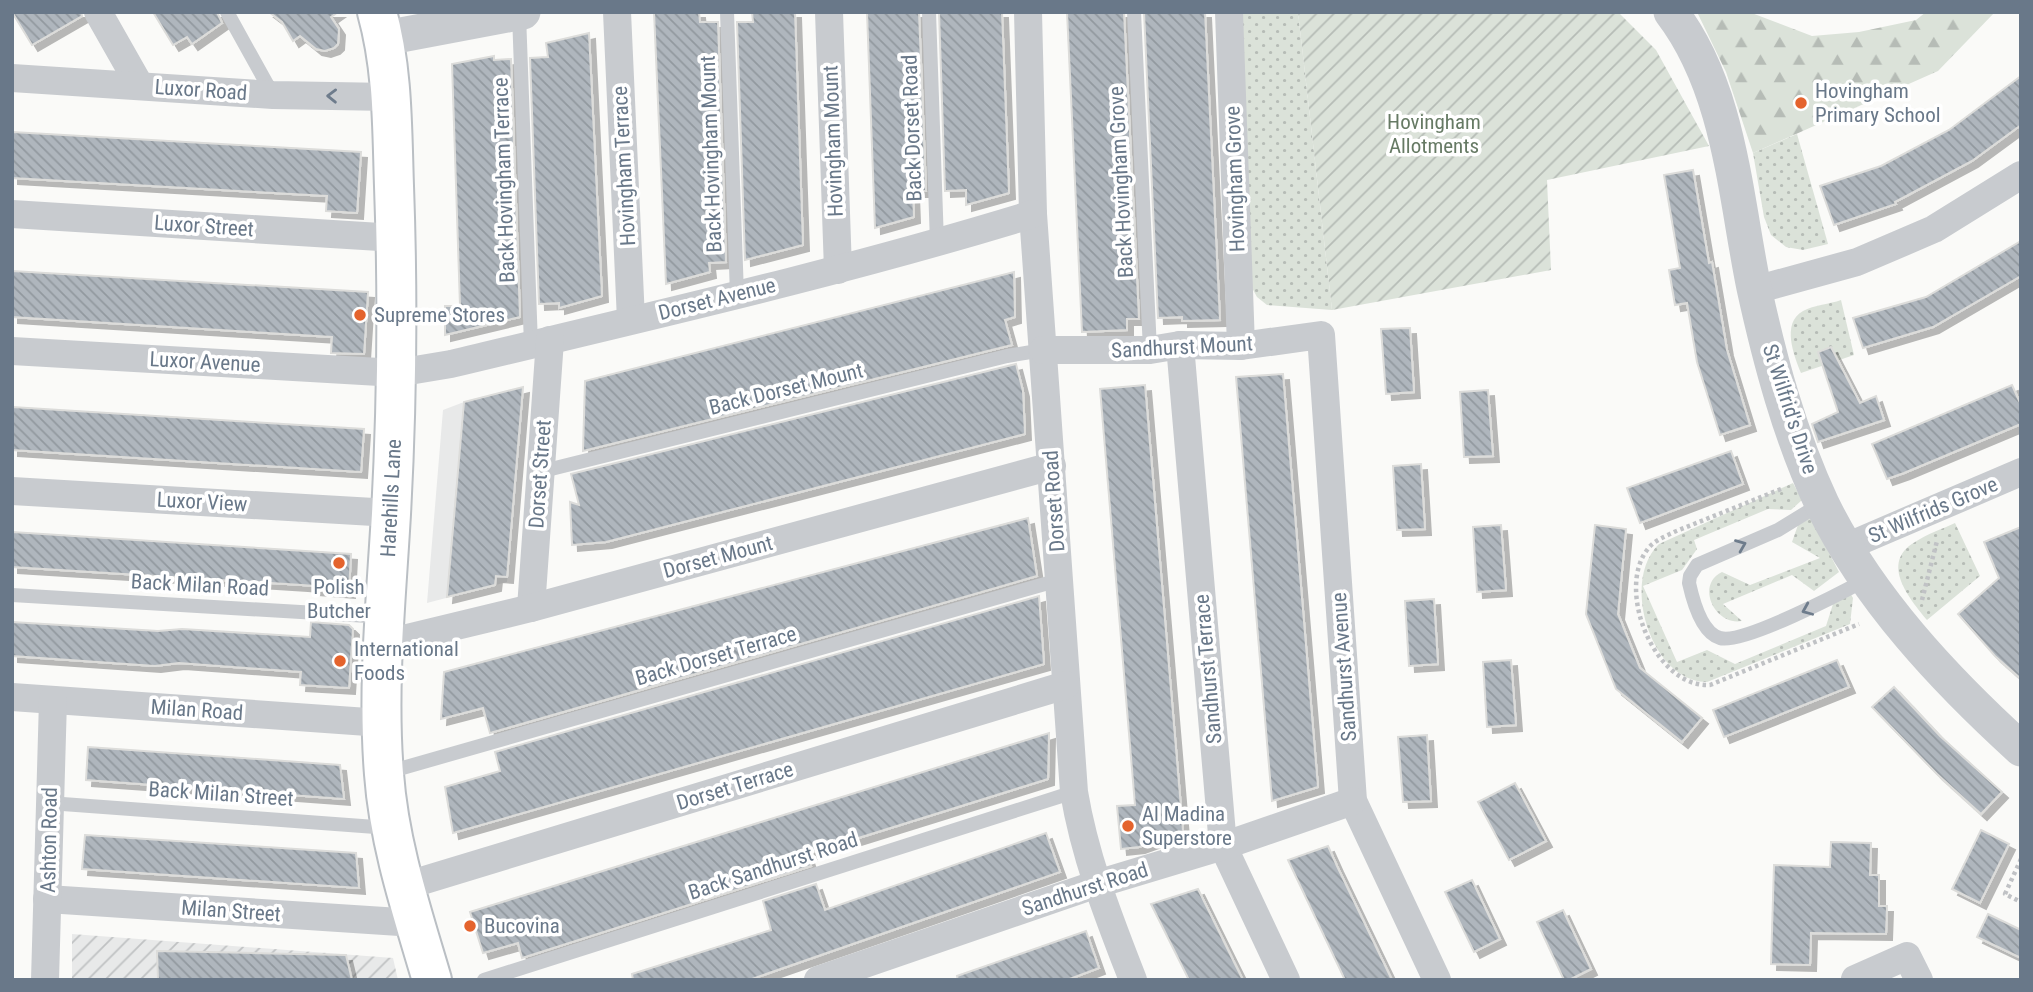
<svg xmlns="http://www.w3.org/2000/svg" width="2033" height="992" font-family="'Roboto Condensed',sans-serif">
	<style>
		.built { fill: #e8e9e9 }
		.industrial { fill: url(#industrial-furrows) }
		.grass { fill: url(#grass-dots) }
		.forest { fill: url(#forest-firs) }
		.garden { fill: url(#garden-furrows) }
		.building { fill: url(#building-back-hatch); stroke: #dcdcda; stroke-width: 2; filter: url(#shadow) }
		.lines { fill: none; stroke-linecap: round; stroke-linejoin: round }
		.secondary-casing { stroke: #babfc4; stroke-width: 42 }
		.path { stroke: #c0c2c5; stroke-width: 4.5; stroke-dasharray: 3.5 3.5; stroke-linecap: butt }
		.service { stroke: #c8cbcf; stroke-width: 14 }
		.minor { stroke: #c8cbcf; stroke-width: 28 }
		.tertiary { stroke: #c8cbcf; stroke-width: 35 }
		.secondary { stroke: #fff; stroke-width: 38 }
		.oneway { stroke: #6e7c8c }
		.poi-dot { fill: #e4632d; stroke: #fff; stroke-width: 2.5 }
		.labels { text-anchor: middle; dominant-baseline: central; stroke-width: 7; stroke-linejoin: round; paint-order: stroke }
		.street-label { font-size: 21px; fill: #697889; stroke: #fff }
		.poi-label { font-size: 21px; fill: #697889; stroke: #fff; text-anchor: start }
		.park-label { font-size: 21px; fill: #667a64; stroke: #fff }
	</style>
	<defs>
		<pattern id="industrial-furrows" width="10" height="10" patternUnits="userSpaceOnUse" patternTransform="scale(1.75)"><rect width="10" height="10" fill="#e8e9e9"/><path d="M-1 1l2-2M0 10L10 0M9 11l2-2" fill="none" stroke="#c0c2c3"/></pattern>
		<pattern id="grass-dots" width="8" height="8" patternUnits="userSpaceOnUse" patternTransform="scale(1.75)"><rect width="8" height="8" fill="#dbe2d9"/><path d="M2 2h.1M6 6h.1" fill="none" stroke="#b6bcb6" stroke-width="1.8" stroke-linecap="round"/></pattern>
		<pattern id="forest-firs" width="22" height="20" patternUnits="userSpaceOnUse" patternTransform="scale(1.75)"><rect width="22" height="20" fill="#dbe2d9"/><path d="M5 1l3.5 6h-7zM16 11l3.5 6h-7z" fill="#b6bcb6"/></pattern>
		<pattern id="garden-furrows" width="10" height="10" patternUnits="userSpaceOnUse" patternTransform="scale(1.75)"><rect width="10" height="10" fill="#dbe2d9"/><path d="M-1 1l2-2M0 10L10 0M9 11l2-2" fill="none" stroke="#b6bcb6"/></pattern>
		<pattern id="building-back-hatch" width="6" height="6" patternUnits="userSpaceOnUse" patternTransform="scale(1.75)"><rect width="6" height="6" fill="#afb6bd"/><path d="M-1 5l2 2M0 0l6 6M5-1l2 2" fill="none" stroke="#92999f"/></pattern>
		<filter id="shadow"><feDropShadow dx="6" dy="6" stdDeviation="0" flood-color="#0004"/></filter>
	</defs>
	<rect width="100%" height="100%" fill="#fafaf8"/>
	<path class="built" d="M523,387l-16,195 -80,21 16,-193 21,-8z"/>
	<path class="industrial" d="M72,934l321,24 5,22h-326z"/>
	<g class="grass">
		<path d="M1239,12h59l34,298 -65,-5 -10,-8 -6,-11z"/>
		<path d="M1797,134l31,110 -25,6 -17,-3 -15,-12 -7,-18 -11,-64z"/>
		<path d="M1841,300l13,55 -53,18c-7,-17 -20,-50 2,-62 11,-6 27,-7 38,-11z"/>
		<path d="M1793,483l9,17 -11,10 -23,-1 -74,31 3,9 -15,21 -39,16 34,76 30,-12 28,14 91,-38 7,-22 16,-13 4,7 -3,26 -143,58c-56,0 -87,-101 -48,-138z"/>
		<path d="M1811,518l28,54 -25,19 -22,-16 -69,29 19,17c-27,5 -47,-36 -20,-49l28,13 70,-27 -28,-16 6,-17z"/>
		<path d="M1955,523l25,53 -53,44c-17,-21 -48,-57 -12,-78 12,-8 27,-13 40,-19z"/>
	</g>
	<path class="forest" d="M1697,12h52l63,24 47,-4 57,-12 10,-8h69l-57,59 -185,82 -27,-81z"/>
	<path class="garden" d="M1298,12h320l38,38 53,96 -162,34 4,90 -219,40z"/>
	<g class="building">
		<path d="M12,12h69l1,4 -50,29z"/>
		<path d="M153,12h64l5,11 -30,21 -5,-7 -14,8z"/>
		<path d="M269,12h69l-7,5 8,12 -1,15 -4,4 -9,3 -9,-2 -16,-13 -7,5 -11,-19z"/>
		<path d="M654,12h45l1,10h18l8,240 -17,1 1,9 -44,12z"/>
		<path d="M752,12h43l8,233 -58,15 -8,-238h16z"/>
		<path d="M867,12h52l7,179h-13l1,26 -39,11z"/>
		<path d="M939,12h63l7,181 -43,12v-15l-21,1z"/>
		<path d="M1067,12h57l15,307h-12v11l-45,2z"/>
		<path d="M1144,12h61l15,308 -38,1v-4l-24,1z"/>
		<path d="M589,33l13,263 -43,12v-5l-20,1 -9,-246 18,-1 -2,-14z"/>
		<path d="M494,56v4l17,-1 9,258 -75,18v-29h15l-8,-242z"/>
		<path d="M2021,76v49l-49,36 -77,41 1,2 -62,21 -14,-39 61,-20 68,-36z"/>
		<path d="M12,132l349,20 -4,61 -31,-2 1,-15 -315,-18z"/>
		<path d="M1693,170l16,93 3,-1 15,88 23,75 -30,10 -23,-73 -10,-59 -12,2 -6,-35 11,-2 -16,-93z"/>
		<path d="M2021,241v35l-88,51 -70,21 -10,-30 73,-21z"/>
		<path d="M12,271l356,21 -4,62 -33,-1 1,-16 -320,-20z"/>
		<path d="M1014,272l1,45 -10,3 7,25 -429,106 2,-70z"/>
		<path d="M1410,328l4,64 -28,2 -5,-65z"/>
		<path d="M1831,347l29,56 16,-7 8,24 -66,22 -6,-18 26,-12 -20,-60z"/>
		<path d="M1016,364l7,27 2,43 -419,108 -34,3 -2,-43 9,3 -8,-31z"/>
		<path d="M1283,374l35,413 -46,14 -36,-424z"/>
		<path d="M1145,385l38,446 -44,16 -18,2 -4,-43 18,-1 -35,-416z"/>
		<path d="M2012,385l9,20v19l-117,49 -17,6 -15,-35z"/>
		<path d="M523,387l-16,190 -11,-1 -1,9 -48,12 17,-195z"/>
		<path d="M1488,390l5,66 -29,1 -4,-65z"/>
		<path d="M12,407l352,22 -3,43 -349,-22z"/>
		<path d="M1731,451l12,33 -103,39 -13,-35z"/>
		<path d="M1421,464l4,65 -28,1 -4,-64z"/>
		<path d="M1028,518l9,58 -547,157 -7,-25 -42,11 3,-47z"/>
		<path d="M1501,525l5,65 -29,2 -4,-65z"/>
		<path d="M1595,525l31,4 -8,85 22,54 62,50 -20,24 -66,-53 -30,-75z"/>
		<path d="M2021,527v152l-26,-23 -37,-42 41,-36 -15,-36z"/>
		<path d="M12,532l339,22 -2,38 -36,-3v-3l-11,-1 -290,-18z"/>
		<path d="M1039,596l5,68 -591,169 -8,-46 55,-16 -5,-19z"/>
		<path d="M1434,599l4,65 -29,2 -4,-65z"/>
		<path d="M12,622l146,9 24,-2 128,8 1,-15 38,3 4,4 -4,59 -49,-3 1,-13 -122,-9 -24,3 -143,-10z"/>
		<path d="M1511,660l5,65 -29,2 -4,-65z"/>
		<path d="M1837,660l12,27 -125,50 -11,-27z"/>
		<path d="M1894,687l46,49 62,56 -21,22 -44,-40 -65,-67z"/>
		<path d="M1049,733l-1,46 -241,75 4,12 -289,92 -4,-15 -35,10 -13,-41z"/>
		<path d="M1427,735l4,66 -28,1 -5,-65z"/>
		<path d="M88,747l252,18 4,34 -258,-19z"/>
		<path d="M1515,783l31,58 -37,19 -31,-58z"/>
		<path d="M1981,830l28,14 -29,59 -28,-14z"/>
		<path d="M1046,833l14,39 -311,108h-116l-1,-6 139,-44 -8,-29 53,-17 9,26z"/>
		<path d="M85,835l271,18 3,35 -277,-19z"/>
		<path d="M1831,842l40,1 -1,32h9v31h8l-1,28 -75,-1 -1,32 -39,-1 3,-99 56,2z"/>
		<path d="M1328,846l9,20 55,114h-47l-57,-120z"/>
		<path d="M1472,880l28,59 -26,13 -29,-60z"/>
		<path d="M1198,889l35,71 10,20h-54l-38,-76z"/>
		<path d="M1563,910l28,59 -22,11h-5l-27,-58z"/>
		<path d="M1988,914l33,16v28l-44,-21z"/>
		<path d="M1086,931l13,37 -32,12h-109l-1,-4z"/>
		<path d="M157,951l189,4 6,25h-194z"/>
	</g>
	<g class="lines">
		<g class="secondary-casing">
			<path id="secondary" d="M377,12c16,57 15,116 17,174 4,110 3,219 -3,328 -5,87 -14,173 -7,260 5,70 28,138 48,206"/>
		</g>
		<g class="path">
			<path d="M1781,489l-107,43c-10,5 -21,9 -27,18 -31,41 8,138 63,135l149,-61"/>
			<path d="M1922,600l15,-59"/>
			<path d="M2021,859l-16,35 16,8"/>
		</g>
		<g class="service">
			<path d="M227,12l46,83"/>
			<path d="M727,12l10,283"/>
			<path d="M929,12l8,231"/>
			<path d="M1134,12l16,338"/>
			<path d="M519,14l12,331"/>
			<path d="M539,472l468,-116 36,-6"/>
			<path d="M1822,503l-44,27 -81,35 -7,11 -1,7c4,18 13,50 31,55 22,7 123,-46 147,-59"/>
			<path d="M12,595l373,22"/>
			<path d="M385,773l674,-193"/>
			<path d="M49,803l340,25"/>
			<path d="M484,980l590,-188"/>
		</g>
		<g class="minor">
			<path d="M98,12l42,74"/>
			<path d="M617,12l14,308"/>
			<path d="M829,12l9,258"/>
			<path d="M1028,12l5,202 41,578c11,66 35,126 59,188"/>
			<path d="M1229,12l12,334"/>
			<path d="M12,78l261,17 117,2"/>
			<path d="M12,214l384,24"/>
			<path d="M1755,290l102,-28 77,-33 87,-54"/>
			<path d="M1180,345l43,501 63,134"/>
			<path d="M1043,350h107l30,-5 61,1 80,-11 32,466 84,179"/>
			<path d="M12,351l385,22 54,-9c195,-47 390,-91 582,-150"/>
			<path d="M12,491l379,22"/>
			<path d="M1846,547l175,-75"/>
			<path d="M531,608l19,-268"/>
			<path d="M382,644l149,-36 521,-142"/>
			<path d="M12,697l370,26"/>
			<path d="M405,886l661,-201"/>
			<path d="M47,899l368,24"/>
			<path d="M1855,979l52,-23 12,24"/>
			<path d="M45,980l8,-280"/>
			<path d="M818,980l279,-96 126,-38 130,-45"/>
		</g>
		<g class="tertiary">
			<path d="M1671,12c59,77 64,184 83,276 16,73 36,148 68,216 46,94 122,175 199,245"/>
			<path d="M385,38l138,-26"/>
		</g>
		<use href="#secondary" class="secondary"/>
	</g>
	<defs><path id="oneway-chevron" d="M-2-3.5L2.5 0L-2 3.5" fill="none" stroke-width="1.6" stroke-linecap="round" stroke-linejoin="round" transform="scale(1.75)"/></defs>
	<g class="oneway">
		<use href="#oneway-chevron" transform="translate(332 96) rotate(-179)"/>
		<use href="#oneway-chevron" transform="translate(1741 545) rotate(-22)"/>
		<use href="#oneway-chevron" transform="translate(1807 610) rotate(157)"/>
	</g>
	<g class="poi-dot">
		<circle cx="1801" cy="103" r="7"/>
		<circle cx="360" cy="315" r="7"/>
		<circle cx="339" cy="563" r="7"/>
		<circle cx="340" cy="661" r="7"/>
		<circle cx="1128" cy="826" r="7"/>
		<circle cx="470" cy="926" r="7"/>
	</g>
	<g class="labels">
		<g class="street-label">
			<text transform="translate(201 90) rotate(4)">Luxor Road</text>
			<text transform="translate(912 128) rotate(-92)">Back Dorset Road</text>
			<text transform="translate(833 141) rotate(-92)">Hovingham Mount</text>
			<text transform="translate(711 154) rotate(-92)">Back Hovingham Mount</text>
			<text transform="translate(624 166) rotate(-93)">Hovingham Terrace</text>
			<text transform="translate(1235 179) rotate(-92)">Hovingham Grove</text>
			<text transform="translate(504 180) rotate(-92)">Back Hovingham Terrace</text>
			<text transform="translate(1121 182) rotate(-93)">Back Hovingham Grove</text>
			<text transform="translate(204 226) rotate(4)">Luxor Street</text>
			<text transform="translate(717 299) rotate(-14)">Dorset Avenue</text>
			<text transform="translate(1182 347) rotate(-3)">Sandhurst Mount</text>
			<text transform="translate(205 362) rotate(3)">Luxor Avenue</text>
			<text transform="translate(786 389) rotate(-14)">Back Dorset Mount</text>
			<text transform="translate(1790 409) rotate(72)">St Wilfrid's Drive</text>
			<text transform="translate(540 474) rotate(-86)">Dorset Street</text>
			<text transform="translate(391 498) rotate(-87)">Harehills Lane</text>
			<text transform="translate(1054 501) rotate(-94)">Dorset Road</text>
			<text transform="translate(202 502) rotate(3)">Luxor View</text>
			<text transform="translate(1933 510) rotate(-23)">St Wilfrids Grove</text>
			<text transform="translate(718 557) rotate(-15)">Dorset Mount</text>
			<text transform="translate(200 585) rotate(3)">Back Milan Road</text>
			<text transform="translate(716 656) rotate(-16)">Back Dorset Terrace</text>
			<text transform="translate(1344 667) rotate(-94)">Sandhurst Avenue</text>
			<text transform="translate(1208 669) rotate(-95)">Sandhurst Terrace</text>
			<text transform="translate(197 710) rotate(4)">Milan Road</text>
			<text transform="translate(735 786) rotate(-17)">Dorset Terrace</text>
			<text transform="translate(221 794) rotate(4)">Back Milan Street</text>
			<text transform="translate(49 840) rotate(-89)">Ashton Road</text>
			<text transform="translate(773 866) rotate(-18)">Back Sandhurst Road</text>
			<text transform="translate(1085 889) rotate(-18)">Sandhurst Road</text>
			<text transform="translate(231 911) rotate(4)">Milan Street</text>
		</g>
		<g class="poi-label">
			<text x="1815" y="91">Hovingham<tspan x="1815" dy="24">Primary School</tspan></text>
			<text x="374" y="315">Supreme Stores</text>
			<text x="339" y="587" text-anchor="middle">Polish<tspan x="339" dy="24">Butcher</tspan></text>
			<text x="354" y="649">International<tspan x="354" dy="24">Foods</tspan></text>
			<text x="1142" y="814">Al Madina<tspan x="1142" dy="24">Superstore</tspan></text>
			<text x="484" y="926">Bucovina</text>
		</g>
		<g class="park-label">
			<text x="1434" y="122">Hovingham<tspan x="1434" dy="24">Allotments</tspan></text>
		</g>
	</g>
	<rect width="2033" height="992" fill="none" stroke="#697889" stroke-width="28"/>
</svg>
